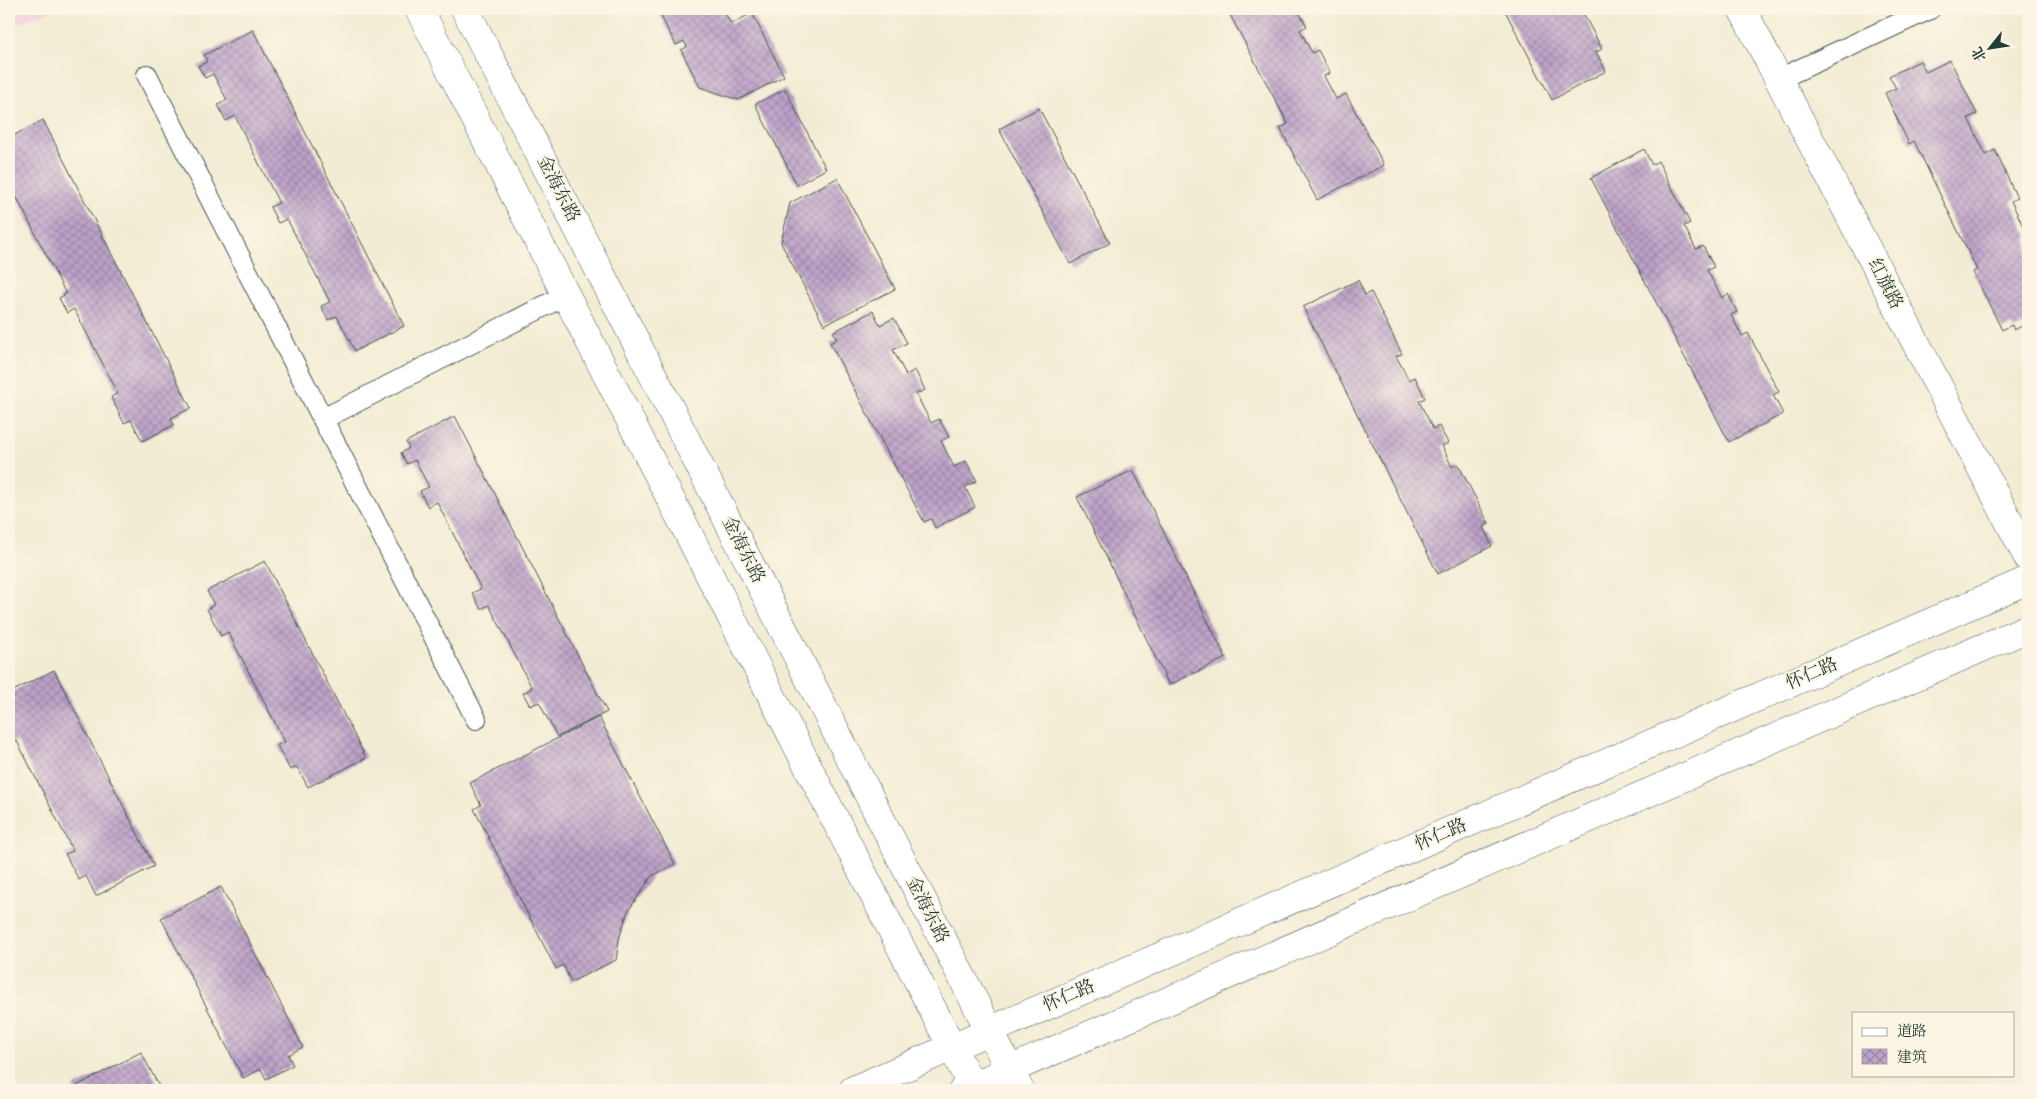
<svg xmlns="http://www.w3.org/2000/svg" width="2037" height="1099" font-family="'Old Standard TT','Noto Serif SC',serif">
	<style>
		.built { fill: #f4cfde }
		.building { fill: url(#building-cross-hatch) }
		.lines { fill: none; stroke-linecap: round; stroke-linejoin: round }
		.lane-casing { stroke: #3f574c; stroke-width: 22 }
		.street-casing { stroke: #3f574c; stroke-width: 29 }
		.secondary-casing { stroke: #3f574c; stroke-width: 29 }
		.lane { stroke: #fff; stroke-width: 20 }
		.street { stroke: #fff; stroke-width: 28 }
		.secondary { stroke: #fff; stroke-width: 28 }
		.labels { text-anchor: middle; dominant-baseline: central; stroke-width: 4; stroke-linejoin: round; paint-order: stroke }
		.street-label { font-size: 18px; fill: #1f3d34; stroke: #fcf5e5 }
	</style>
	<defs>
		<pattern id="building-cross-hatch" width="8" height="8" patternUnits="userSpaceOnUse" patternTransform="scale(1.25)"><rect width="8" height="8" fill="#bda1c9"/><path d="M0 0l8 8M0 8l8-8" fill="none" stroke="#9984a4"/></pattern>
	</defs>
	<rect width="100%" height="100%" fill="#fcf5e5"/>
	<filter id="ink" filterUnits="userSpaceOnUse"><feTurbulence type="fractalNoise" baseFrequency=".02" numOctaves="2"/><feDisplacementMap in="SourceGraphic" scale="10" xChannelSelector="R" yChannelSelector="G"/><feConvolveMatrix kernelMatrix="1 2 1 2 8 2 1 2 1" color-interpolation-filters="sRGB"/></filter>
	<filter id="wash" filterUnits="userSpaceOnUse"><feTurbulence type="fractalNoise" baseFrequency=".0096" numOctaves="4" result="noise"/><feDisplacementMap in="SourceGraphic" scale="20" xChannelSelector="R" yChannelSelector="G"/><feGaussianBlur stdDeviation="1.12" result="paint"/><feColorMatrix in="noise" values="0 0 0 0 0 0 0 0 0 0 0 0 0 0 0 0 0 1.4 0 .05"/><feComposite in="paint" operator="in"/></filter>
	<g filter="url(#wash)">
		<rect width="100%" height="100%" fill="#f3ecd4"/>
		<path class="built" d="M9,9h45l-45,18z"/>
		<g id="blocks">
			<g class="building">
				<path d="M657,9h72l-5,2 7,13 21,-11 32,63 -46,24 -38,-13 -19,-37 6,-3 -3,-6 -8,4z"/>
				<path d="M1227,9h70l10,17 -7,4 12,23 6,-3 12,23 -6,3 12,23 10,-5 38,71 -67,35 -37,-72 8,-4z"/>
				<path d="M1504,9h77l21,40 -6,3 10,19 -54,29z"/>
				<path d="M253,30l151,296 -49,25 -18,-35 -9,4 -7,-14 9,-4 -43,-83 -9,4 -8,-16 9,-4 -44,-87 -9,5 -8,-16 9,-5 -14,-26 -8,4 -7,-12 9,-4 -3,-7z"/>
				<path d="M1950,60l27,54 -9,4 18,37 9,-5 22,48 -6,3 17,35v87l-14,7 -2,-5 -10,5 -29,-58 4,-2 -63,-129 -5,3 -24,-51 11,-5 -7,-12 31,-15 6,11z"/>
				<path d="M785,89l41,80 -29,16 -42,-81z"/>
				<path d="M1039,108l71,135 -40,21 -71,-135z"/>
				<path d="M43,120l148,288 -20,10 3,7 -32,16 -11,-21 -7,3 -13,-26 7,-4 -44,-84 -7,4 -8,-15 7,-4 -55,-108h-2v-48z"/>
				<path d="M1644,149l8,16 6,-4 32,62 -6,3 12,23 7,-3 11,21 -7,3 15,28 6,-4 9,18 -6,3 11,21 6,-3 31,59 -6,3 10,19 -54,28 -138,-264z"/>
				<path d="M837,178l58,111 -71,36 -43,-82 9,-40z"/>
				<path d="M1358,280l7,15 6,-3 31,62 -6,2 13,24 6,-3 10,21 -6,3 14,28 6,-3 9,17 -6,3 10,21 6,-3 31,60 -6,3 9,19 -54,28 -135,-267z"/>
				<path d="M873,311l7,14 14,-7 13,25 -14,7 13,25 9,-5 10,20 -9,4 15,29 8,-4 10,18 -8,4 13,26 12,-6 11,20 -12,6 10,20 -40,21 -4,-9 -7,3 -94,-179 7,-4 -4,-7z"/>
				<path d="M455,416l152,296 -50,25 -18,-35 -9,4 -7,-13 9,-5 -43,-83 -8,4 -9,-16 9,-4 -44,-87 -9,5 -8,-16 9,-4 -14,-27 -8,4 -6,-11 8,-5 -3,-6z"/>
				<path d="M1133,470l93,188 -57,27 -92,-188z"/>
				<path d="M265,561l101,197 -58,29 -11,-20 -7,3 -13,-25 8,-3 -57,-110 -7,4 -14,-27 7,-4 -7,-14z"/>
				<path d="M54,670l100,196 -58,30 -10,-20 -7,4 -14,-26 8,-3 -56,-110 -8,2v-50z"/>
				<path d="M599,717l76,147 -23,12 -24,35 -9,28 -3,21 -45,22 -8,-17 -7,4 -82,-160 7,-4 -11,-22z"/>
				<path d="M221,887l82,160 -15,8 5,10 -27,14 -5,-10 -18,9 -82,-160z"/>
				<path d="M141,1052l20,38h-87l-1,-2z"/>
			</g>
		</g>
	</g>
	<g filter="url(#ink)">
		<use href="#blocks" fill-opacity="0" stroke="#3f574c" stroke-width="1"/>
		<g class="lines">
			<g class="lane-casing">
				<g id="lane">
					<path d="M147,75l329,644"/>
					<path d="M1779,79l151,-70"/>
					<path d="M323,419l243,-124"/>
				</g>
			</g>
			<g class="street-casing">
				<path id="street" d="M1742,9l286,549"/>
			</g>
			<g class="secondary-casing">
				<g id="secondary">
					<path d="M419,9l555,1081"/>
					<path d="M465,9l555,1081"/>
					<path d="M853,1090l1175,-510"/>
					<path d="M963,1090l1065,-462"/>
				</g>
			</g>
			<use href="#lane" class="lane"/>
			<use href="#street" class="street"/>
			<use href="#secondary" class="secondary"/>
		</g>
	</g>
	<g class="labels">
		<g class="street-label">
			<text transform="translate(558 189) rotate(63)">金海东路</text>
			<text transform="translate(1885 284) rotate(63)">红旗路</text>
			<text transform="translate(743 550) rotate(63)">金海东路</text>
			<text transform="translate(1812 674) rotate(-23)">怀仁路</text>
			<text transform="translate(1441 835) rotate(-23)">怀仁路</text>
			<text transform="translate(927 910) rotate(63)">金海东路</text>
			<text transform="translate(1069 996) rotate(-23)">怀仁路</text>
		</g>
	</g>
	<rect width="2037" height="1099" fill="none" stroke="#fcf5e5" stroke-width="30"/>
	<rect x="1852" y="1012" width="162" height="65" fill="#fcf5e5" stroke="#a4ab9e"/>
	<rect x="1862" y="1028" width="25" height="8" fill="#ffffff" stroke="#a4ab9e"/>
	<text x="1897" y="1036" font-size="15" fill="#1f3d34">道路</text>
	<rect x="1862" y="1049" width="25" height="15" fill="url(#building-cross-hatch)" stroke="#a4ab9e"/>
	<text x="1897" y="1062" font-size="15" fill="#1f3d34">建筑</text>
	<g transform="translate(1990 48) rotate(240)" stroke="#fcf5e5" stroke-width="4" paint-order="stroke">
	<path d="M0-4L9 19L0 12L-9 19Z" fill="#1f3d34"/>
	<text y="-8" font-size="14" font-weight="bold" text-anchor="middle" fill="#1f3d34">北</text>
	</g>
</svg>
